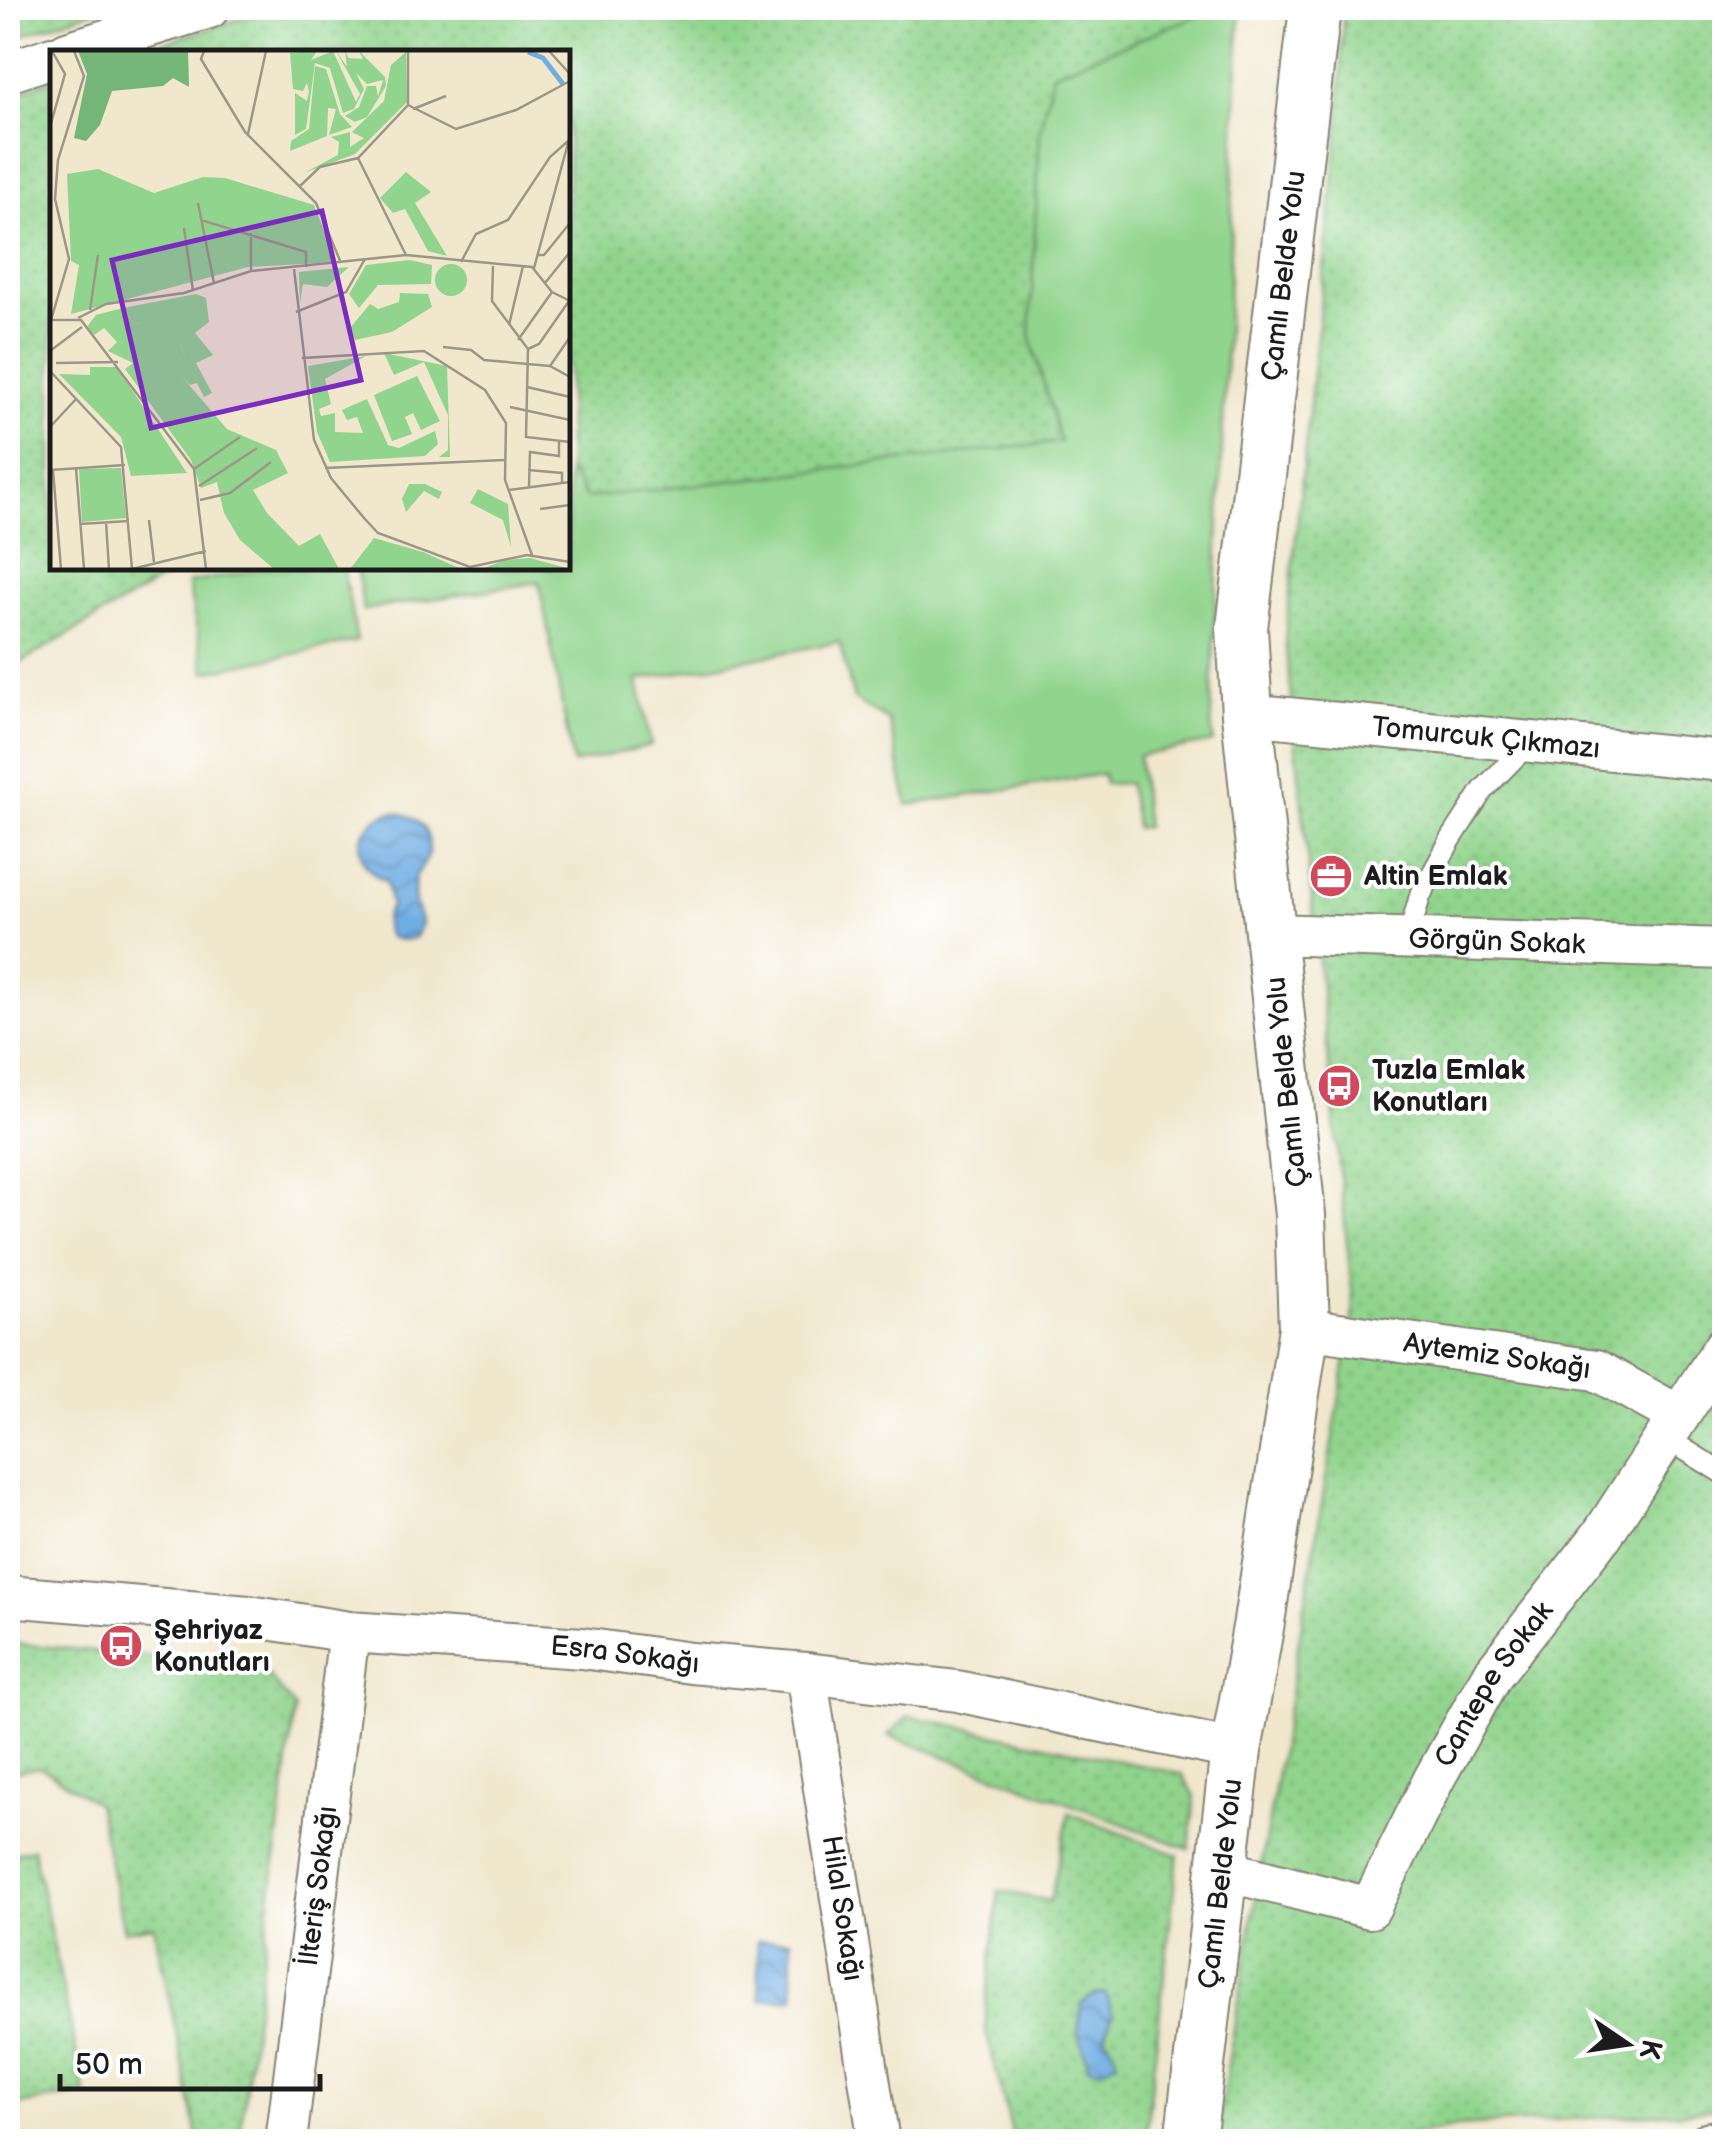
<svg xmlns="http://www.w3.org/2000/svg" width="1732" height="2149" font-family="'Balsamiq Sans',sans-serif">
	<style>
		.grass { fill: url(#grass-dots); stroke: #567854; stroke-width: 2.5 }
		.garden { fill: #91d48d; stroke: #567854; stroke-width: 2.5 }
		.water { fill: url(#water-waves); stroke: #46647f; stroke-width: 2.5 }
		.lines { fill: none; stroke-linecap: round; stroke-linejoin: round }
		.service-casing { stroke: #868274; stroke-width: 24 }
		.minor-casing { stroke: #868274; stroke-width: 44 }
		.tertiary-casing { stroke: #868274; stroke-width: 54 }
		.service { stroke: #fff; stroke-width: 20 }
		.minor { stroke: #fff; stroke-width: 40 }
		.tertiary { stroke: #fff; stroke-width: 50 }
		.labels { text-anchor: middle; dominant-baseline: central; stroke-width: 8; stroke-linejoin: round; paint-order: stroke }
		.street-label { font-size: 28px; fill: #1c1c1c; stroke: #fff }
		.poi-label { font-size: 28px; font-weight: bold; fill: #1c1c1c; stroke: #fff; text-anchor: start }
		.inset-river { fill: none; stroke: #70ade2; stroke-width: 5 }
		.inset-road { fill: none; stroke: #9b9686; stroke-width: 2.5 }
		.view { fill: #7b2cbf; fill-opacity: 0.15; stroke: #7b2cbf; stroke-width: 5 }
		.inset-edge { fill: none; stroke: #1c1c1c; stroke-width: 5 }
	</style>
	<defs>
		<pattern id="grass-dots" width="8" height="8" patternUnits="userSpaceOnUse" patternTransform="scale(2.5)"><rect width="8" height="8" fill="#91d48d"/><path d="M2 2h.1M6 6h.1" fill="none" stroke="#7cb579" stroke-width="1.8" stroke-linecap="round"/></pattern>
		<pattern id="water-waves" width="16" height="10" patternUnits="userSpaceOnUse" patternTransform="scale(2.5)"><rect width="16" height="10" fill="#70ade2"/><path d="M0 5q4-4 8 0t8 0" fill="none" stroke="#5b8cb6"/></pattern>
	</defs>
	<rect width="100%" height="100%" fill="#fff"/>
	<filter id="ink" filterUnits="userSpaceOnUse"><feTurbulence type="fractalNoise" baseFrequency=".01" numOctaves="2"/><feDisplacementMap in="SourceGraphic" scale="20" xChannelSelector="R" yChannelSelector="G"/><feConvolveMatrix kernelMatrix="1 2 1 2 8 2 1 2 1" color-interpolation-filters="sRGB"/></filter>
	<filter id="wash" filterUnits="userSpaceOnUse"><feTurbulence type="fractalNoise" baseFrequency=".0048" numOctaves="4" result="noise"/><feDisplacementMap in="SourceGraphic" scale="40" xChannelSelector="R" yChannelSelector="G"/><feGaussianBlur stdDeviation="2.25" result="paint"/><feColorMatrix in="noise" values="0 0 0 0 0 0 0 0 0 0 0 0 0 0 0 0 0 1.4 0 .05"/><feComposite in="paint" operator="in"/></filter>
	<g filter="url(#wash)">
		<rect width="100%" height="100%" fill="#f0e7cd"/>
		<g class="grass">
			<path d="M8,8h93l-93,32z"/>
			<path d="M275,8h942l-164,65 -23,262 31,107 -475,56 -18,-28v-418h-436z"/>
			<path d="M1343,8h381v2099l-25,4 -241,15 -74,15 -169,1 139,-831 -69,-672 55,-521z"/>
			<path d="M52,78v490h129l-173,102v-572z"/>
			<path d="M8,1643l253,24 34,41 -56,433h-40l-45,-215 -30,5 -27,-127 -56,-37 -33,6z"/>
			<path d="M909,1716l273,58 13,22 -6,53 -301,-114z"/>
			<path d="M1069,1813l109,42 -33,286h-131l-28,-110v-27l13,-113 51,10z"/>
			<path d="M33,1849l52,244 -77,14v-253z"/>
		</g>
		<g class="garden">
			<path d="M1217,8h23l-29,709 2,25 -75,14 8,71 -10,1 -8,-45 -23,1 -2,-10 -195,31 -19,-84 -35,-22 -15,-57 -201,38 13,65 -78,19 -34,-182 -176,28 -6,-42h211v-98l18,28 474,-56 -30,-107 10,-206 13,-56z"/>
			<path d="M266,568h77l14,73 -152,31 -17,-89z"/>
		</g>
		<g class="water">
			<path d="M391,812c38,3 50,37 24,64 0,8 -2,18 0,25 3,18 13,20 -2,38l-13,1 -11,-3c-6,-13 -6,-20 2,-31l-5,-24c-7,-5 -15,-9 -20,-16 -15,-24 2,-47 25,-54z"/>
			<path d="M791,1939l3,59 -34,2 -3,-59z"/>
			<path d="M1105,1993l8,20 -8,23 7,10 5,16 -16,8 -12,-3 -11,-36 4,-27 10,-8z"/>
		</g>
	</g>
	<g filter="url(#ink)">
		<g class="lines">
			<g class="service-casing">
				<g id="service">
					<path d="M1408,939l12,-43 30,-55 33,-51 46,-47"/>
					<path d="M1666,1438l58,36"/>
				</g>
			</g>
			<g class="minor-casing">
				<g id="minor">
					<path d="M67,52l142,-44"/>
					<path d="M8,72l44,-15"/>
					<path id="s1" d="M1247,714l477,47"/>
					<path id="s2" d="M1272,934l452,15"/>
					<path id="s3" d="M1304,1328l292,42 83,46"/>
					<path id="s4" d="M8,1596l241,20 100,16 233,16 109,15 115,10 151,18 279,59"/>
					<path id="s5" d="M806,1673l73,469"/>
					<path id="s6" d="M1223,1870l147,38 64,-129 58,-104 110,-140 122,-188"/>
					<path id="s7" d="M286,2142l63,-510"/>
					<path d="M1710,2142l14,-2"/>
				</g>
			</g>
			<g class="tertiary-casing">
				<g id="tertiary">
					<path id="s8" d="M1190,2142l46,-392 23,-128 45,-294 -4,-113 -53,-501 -5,-86 73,-620"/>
				</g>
			</g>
			<use href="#service" class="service"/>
			<use href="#minor" class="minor"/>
			<use href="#tertiary" class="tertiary"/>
		</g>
	</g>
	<defs>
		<g id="office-disc" transform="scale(2.25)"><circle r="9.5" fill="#d1495b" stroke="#fff"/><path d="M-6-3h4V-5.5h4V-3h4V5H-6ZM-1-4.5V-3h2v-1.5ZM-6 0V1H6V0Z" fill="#fff"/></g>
		<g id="bus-disc" transform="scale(2.25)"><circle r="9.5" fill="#d1495b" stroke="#fff"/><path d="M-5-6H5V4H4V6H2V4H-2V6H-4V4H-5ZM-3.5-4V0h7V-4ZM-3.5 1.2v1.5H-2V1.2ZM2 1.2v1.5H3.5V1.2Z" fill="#fff"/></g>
	</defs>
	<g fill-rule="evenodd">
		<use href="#office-disc" x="1331" y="876"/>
		<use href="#bus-disc" x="1339" y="1086"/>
		<use href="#bus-disc" x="121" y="1646"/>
	</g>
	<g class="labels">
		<g class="street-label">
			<text stroke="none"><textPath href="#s8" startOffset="1880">Çamlı Belde Yolu</textPath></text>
			<text stroke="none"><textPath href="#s1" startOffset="240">Tomurcuk Çıkmazı</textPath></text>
			<text stroke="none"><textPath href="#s2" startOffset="225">Görgün Sokak</textPath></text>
			<text transform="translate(1287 1082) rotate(-96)">Çamlı Belde Yolu</text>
			<text stroke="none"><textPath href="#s3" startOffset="195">Aytemiz Sokağı</textPath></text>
			<text stroke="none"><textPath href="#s4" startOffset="620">Esra Sokağı</textPath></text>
			<text stroke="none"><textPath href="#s6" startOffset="408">Cantepe Sokak</textPath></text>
			<text stroke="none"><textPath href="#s8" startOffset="260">Çamlı Belde Yolu</textPath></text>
			<text stroke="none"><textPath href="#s7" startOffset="258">İlteriş Sokağı</textPath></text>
			<text stroke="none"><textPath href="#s5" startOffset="238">Hilal Sokağı</textPath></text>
		</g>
		<g class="poi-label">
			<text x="1364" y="876">Altin Emlak</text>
			<text x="1372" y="1070">Tuzla Emlak<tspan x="1372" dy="32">Konutları</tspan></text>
			<text x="154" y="1630">Şehriyaz<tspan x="154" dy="32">Konutları</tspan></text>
		</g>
	</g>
	<g transform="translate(50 50)">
		<rect width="520" height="520" fill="#f0e7cd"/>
		<path d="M267,1l-6,9 22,-9 23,51 4,-8 -24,-43 11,16 -2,-16 19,38 -10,20 -11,4 -13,-45 -15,-5 -9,66 -11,6v-42l12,8 2,-10 -2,-8 -4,8 -10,-2 -3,-36zM309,1l26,26 1,9 -19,31 -12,5 -10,-6 14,-9 8,-21h9l2,11 5,-17 -16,4 -13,-13 -5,-13 14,1zM356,2l1,50 -52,52 -51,19 34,-18 1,-13 -8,-5 19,-5v15l14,-9 -12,-6 32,-31 7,-36zM265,16l11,3 14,45 12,13 -23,8 7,-26 -8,-1 -1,28 -37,15 1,-10 18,-12zM48,119l56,24 49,-16 22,1 89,27 22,57 -88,5 -177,47 8,-49 -8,-4 -4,-87zM356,122l25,20 -16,11 32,53 -19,-5 -23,-42 -12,4 -13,-15zM360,210l22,5 -1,19 -53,1 -19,23 -10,-14 17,-29zM385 230a16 16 0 1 1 32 0a16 16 0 1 1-32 0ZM299,217l-22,20 -24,-3 -3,19 -1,-31zM350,243l28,1 4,13 -40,25 -37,8 -5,-12 20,-24 8,5 21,-7zM73,258l12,16 35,-9 16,45 -9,11 50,58 49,21 12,23 -35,17 14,23 32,33 21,-12 19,35h-65l-34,-29 -16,-27 -7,-31 -16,6 -10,-28 -66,-91 8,-6 -25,-12 9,-9 -13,-14 -10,7 -7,-8 9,-12zM334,303l63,13 3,91h-11l9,-7v-35l-24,-53 -30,13zM316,306l-41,23 6,25 -12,5 2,7 14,-3v19l28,1 -6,-16 -10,3 -5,-10 25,-11 21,46 11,3 36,-17 3,13 -13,12 -95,6 -13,-30 -9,-66zM40,317h27l70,106 -56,3 -10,-39 -62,-63 31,1zM367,326l23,45 -19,9 -8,-17 -8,4 7,17 -20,7 -18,-46zM71,418l5,50 -44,4 -3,-53zM359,434h16l17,8 -3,7 -15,-8 -18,21 -4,-13zM428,439l30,15 3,43 -8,-27 -33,-17zM324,488l49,14 38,17h-111zM480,508l40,11h-88l23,-9z" fill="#91d48d"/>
		<path d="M28,1h110l1,36 -16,-9 -10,8 -51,5 -12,34 -14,16 -12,-3 13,-64z" fill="#74b678"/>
		<path d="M146,244l10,4 3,24 -14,11 18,22 -17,8 16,30 -8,4 -7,-14 -7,2 -14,-14 10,-11 -16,-44 -35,8 -12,-16z" fill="#91d48d"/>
		<path class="inset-river" d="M478,2l15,6 20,26"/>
		<path class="inset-road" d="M154,1l-3,8 44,73 71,71 25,60M499,1l21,23M358,55l48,24 60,-19 54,-29M363,59l33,-13M0,77l15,-53 -13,-23M198,84l18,-83M308,108l48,97M250,136l20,-19 38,-9 50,-53v-54M148,153l16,80M151,170l105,32v15M134,178l9,63M487,205h7l26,-32M411,212l15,-28 32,-14 42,-63 18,-16M443,216l-1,35 36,48M484,218l36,-132M244,219l20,171 17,38 33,40 14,15 92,34 57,-12 43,7M201,221v-38M495,233l25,-31M40,260l8,-55M246,262l50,-20 19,-33M28,268l28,-14 78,-11 67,-22 155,-16 126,12 20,25 18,9M0,270h31l113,149 12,100M1,270l18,-61 -14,-60 3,-39 26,-84 -10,-25M459,275l14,-59M468,290l34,-48M393,297l28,3 13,10 66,6 20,11M478,299l-2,88 44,5M478,299l11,-5 30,-43M0,301l32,-24M252,308l122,-7 61,39 21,33 -1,57 27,75M6,313l62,-1M500,316l20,-29M0,321l71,76 11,122M477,337l43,10M460,357l60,13M0,377l27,-29M26,418l8,101M275,418l179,-8M144,419l46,-32M0,420l75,-5M3,420l8,99M478,420l34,3v11M149,436l58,-38M479,436l1,-34 29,4v-15M459,440l61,-8M150,450l30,-7 41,-31M490,459l30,-4M99,470l5,42M56,472l3,47M30,474l49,-3M82,519l74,-18"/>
		<path class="view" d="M272,161l39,169 -210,48 -39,-168z"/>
		<rect width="520" height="520" class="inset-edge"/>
	</g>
	<rect width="1732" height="2149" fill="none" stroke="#fff" stroke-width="40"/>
	<g transform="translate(1627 2044) rotate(103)" stroke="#ffffff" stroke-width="8" paint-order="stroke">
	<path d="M0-8L18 38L0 25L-18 38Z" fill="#1c1c1c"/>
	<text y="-15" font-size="28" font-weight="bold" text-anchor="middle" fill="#1c1c1c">K</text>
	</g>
	<path d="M60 2074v15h260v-15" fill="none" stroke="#1c1c1c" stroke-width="5"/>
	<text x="75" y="2074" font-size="30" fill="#1c1c1c" stroke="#ffffff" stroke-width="8" paint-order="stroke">50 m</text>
</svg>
